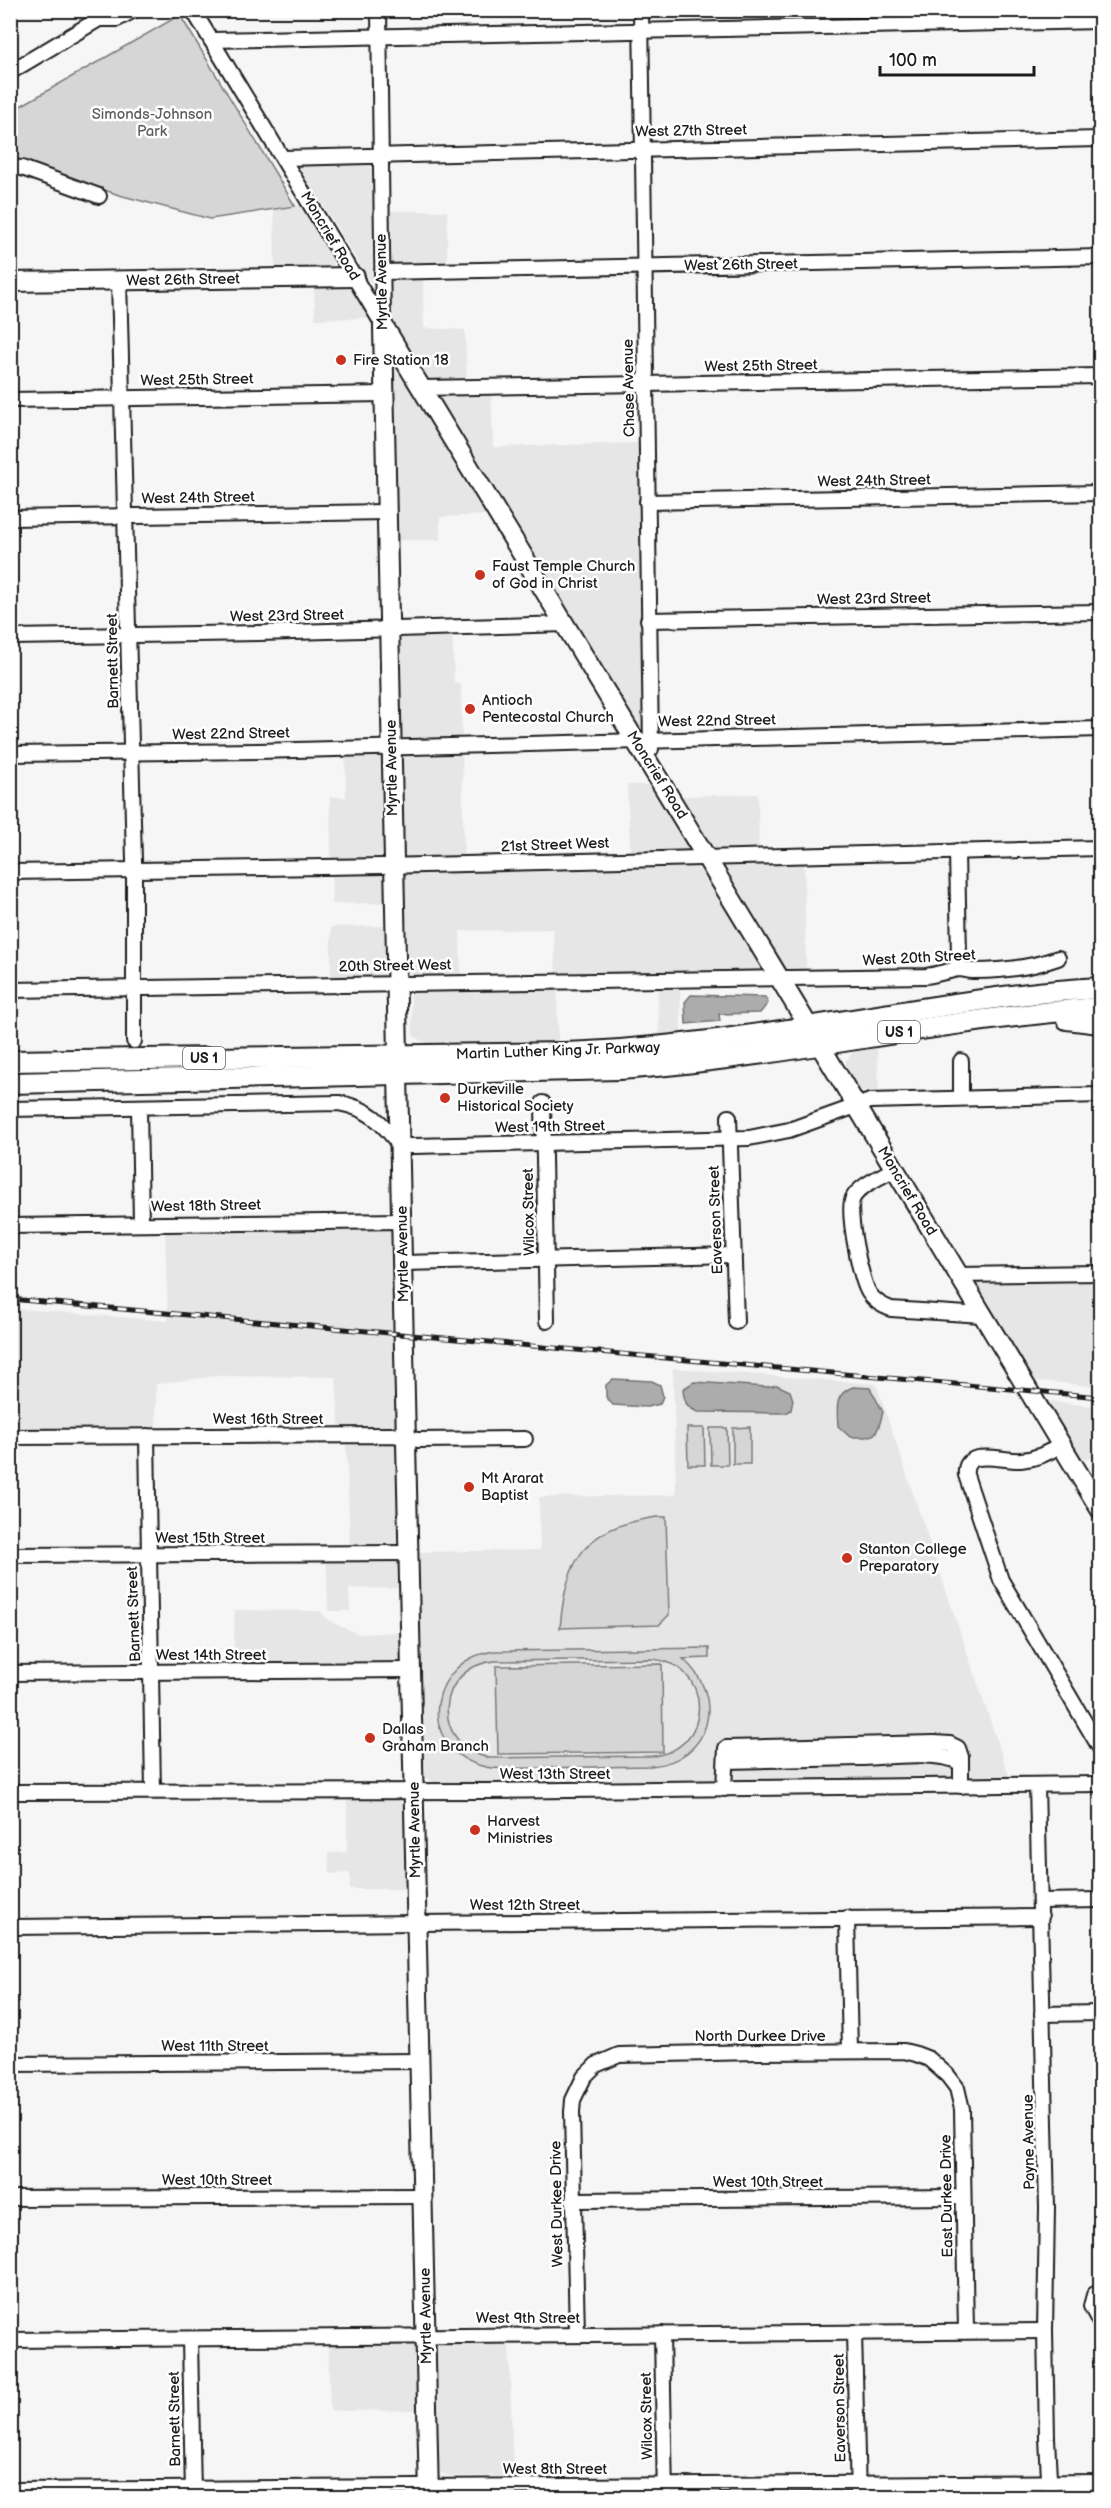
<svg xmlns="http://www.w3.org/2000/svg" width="1111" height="2508" font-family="'Balsamiq Sans',sans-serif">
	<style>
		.built { fill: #e6e6e6; fill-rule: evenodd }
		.green { fill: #d6d6d6; stroke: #797979; stroke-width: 1.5; fill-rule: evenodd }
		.water { fill: #acacac; stroke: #727272; stroke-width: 1.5 }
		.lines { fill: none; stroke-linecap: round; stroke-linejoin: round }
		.minor-casing { stroke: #1c1c1c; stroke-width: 18 }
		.major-casing { stroke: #1c1c1c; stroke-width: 22 }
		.highway-casing { stroke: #1c1c1c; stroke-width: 24 }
		.minor { stroke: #fff; stroke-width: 14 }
		.major { stroke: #fff; stroke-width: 18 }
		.highway { stroke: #fff; stroke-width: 20 }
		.rail-casing { stroke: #1c1c1c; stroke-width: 5 }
		.rail { stroke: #fff; stroke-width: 3; stroke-dasharray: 9; stroke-linecap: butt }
		.poi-dot { fill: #c8321e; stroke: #fff; stroke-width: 2 }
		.labels { text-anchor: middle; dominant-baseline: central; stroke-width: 5; stroke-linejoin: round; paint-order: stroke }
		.shield { fill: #fff; stroke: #606060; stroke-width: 1.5 }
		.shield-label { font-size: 14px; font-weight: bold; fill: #1c1c1c }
		.park-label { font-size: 15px; fill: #5d5d5d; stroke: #fff }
		.street-label { font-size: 15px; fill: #1c1c1c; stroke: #fff }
		.poi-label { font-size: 15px; fill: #1c1c1c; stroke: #fff; text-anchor: start }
	</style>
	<rect width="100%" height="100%" fill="#f6f6f6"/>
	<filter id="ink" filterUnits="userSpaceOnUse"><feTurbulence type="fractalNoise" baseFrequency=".0167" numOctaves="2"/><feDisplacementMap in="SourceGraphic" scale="12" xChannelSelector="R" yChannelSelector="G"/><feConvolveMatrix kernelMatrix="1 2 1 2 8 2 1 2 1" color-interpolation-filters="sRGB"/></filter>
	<g filter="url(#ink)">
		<g class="built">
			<path d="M371,148l2,133 -2,2 -83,-134z"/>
			<path d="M300,205l34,55 -3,9 -56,2 -1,-62z"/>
			<path d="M391,211h56v66l-24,1 1,50 41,2 2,53 24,-1 2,65 146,-4 4,293 -251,-417z"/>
			<path d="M340,283l10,5 18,30 -53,1 -1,-35z"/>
			<path d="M397,365l91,150 -48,2v23h-44l-3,-173z"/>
			<path d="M452,621l2,63h7l3,188 167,-5 -4,-82h24l113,187 -84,2 1,59 -22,2 -2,-62 -100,2 1,66 -129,3 -11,-5 -5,-4 -9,-151 -7,-262zM553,929l3,46h-95l-1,-44z"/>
			<path d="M382,742l3,161 -53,1 -2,-107h16l-1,-53z"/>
			<path d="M758,794l1,68 45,-1 2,110 -16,1 -7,-4 -103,-172z"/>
			<path d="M384,926v53l-53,1v-53z"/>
			<path d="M877,1045l2,47h-21l-13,-22 1,-9 6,-8 7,-4z"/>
			<path d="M392,1226l9,362 -52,1 1,22h-22l-2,-64h24l-4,-106h-6l-4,-64 -119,-1 -61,8v48h-145l-1,-124 158,13 -3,-89z"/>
			<path d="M1100,1276v111l-70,-7 -66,-102z"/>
			<path d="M673,1368l203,16 134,395 -496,7 -79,-3 -10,-6 -2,-5 -5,-220 122,-2 -1,-53 137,-2z"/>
			<path d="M1041,1400l59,7v50l-23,3z"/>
			<path d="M235,1610l85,1 9,10 29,13 43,-2 1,32 -169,1z"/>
			<path d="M347,1799h46l8,3 4,7 2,80h-57v-16l-20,1 -2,-21 19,-1z"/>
			<path d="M435,2340h74l4,136h-64l-7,-2 -4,-7z"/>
			<path d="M417,2343l1,67 -88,1 -2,-67z"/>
		</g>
		<g class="green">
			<path d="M180,15l115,191 -85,13 -91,-24 -92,-32 -16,-3 -1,-48z"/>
			<path d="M750,1427v37h-17v-36z"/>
			<path d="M687,1428h17l1,37h-17z"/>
			<path d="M710,1428h17l1,37h-17z"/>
			<path d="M657,1517h9l3,98 -10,10 -99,3c6,-69 24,-101 97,-111z"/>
			<path d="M709,1648v10l-26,1c44,38 28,102 -32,107 -38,1 -76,1 -114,2 -19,0 -41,3 -59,-3 -63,-21 -49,-106 17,-114zM650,1659c64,3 65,92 1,97l-162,2c-59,-13 -54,-91 6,-97z"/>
			<path d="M662,1664l1,88 -165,2 -2,-88z"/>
			<path d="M659,2494v4h-214l7,-3z"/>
		</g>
		<g class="water">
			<path d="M691,995l74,2 3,6 -8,10 -41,1 1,7 -34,3 -1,-22z"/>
			<path d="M613,1379l39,2 8,4 3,11 -3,8 -13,3 -34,-2 -7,-8v-12z"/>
			<path d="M694,1382l72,5 11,-2 13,6 3,9 -2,10 -5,3 -88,-1c-12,-5 -14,-10 -15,-23z"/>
			<path d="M853,1387l17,1 13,24c-7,26 -6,25 -33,25l-12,-11c-1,-18 -4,-32 15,-39z"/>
		</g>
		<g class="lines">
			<g class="minor-casing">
				<g id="minor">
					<path d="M193,10l190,315"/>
					<path d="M379,10l4,313"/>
					<path d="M641,10l10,739"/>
					<path d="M211,40l889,-19"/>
					<path d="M10,72l89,-53h18l17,-9"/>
					<path d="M283,158l817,-19"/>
					<path d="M10,167l12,1 77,28"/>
					<path d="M382,272l718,-15"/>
					<path d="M119,280l15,580v181"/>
					<path d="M422,388l678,-12"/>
					<path d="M10,400l374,-6"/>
					<path d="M647,502l453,-9"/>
					<path d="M10,518l377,-6"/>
					<path d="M648,620l452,-8"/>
					<path d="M10,637l249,-4 306,-9"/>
					<path d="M10,754l248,-3 842,-22"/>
					<path d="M957,851l2,106 -2,12"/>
					<path d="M10,872l373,-6 717,-18"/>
					<path d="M10,990l916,-14c10,-1 24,-6 33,-7 4,0 9,2 14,2 29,0 57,-3 85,-13"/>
					<path d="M961,1098v-37"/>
					<path d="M543,1103l4,218"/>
					<path d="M139,1107l2,117"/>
					<path d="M10,1109l329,-6c30,5 44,20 61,43h14l335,-8 40,-8 81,-29 230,-6"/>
					<path d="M729,1117l7,205"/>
					<path d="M894,1169c-13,8 -34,16 -41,29 -7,12 8,83 16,95 5,8 14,13 22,16l91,6"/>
					<path d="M10,1226l392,-5"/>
					<path d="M403,1263l331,-8"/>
					<path d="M958,1275l142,-2"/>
					<path d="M147,1436l6,355"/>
					<path d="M10,1437l383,-2 25,5 107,-1"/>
					<path d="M1062,1444c-13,9 -26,15 -41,16 -16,2 -58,-14 -55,15l35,105 99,168"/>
					<path d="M10,1555l399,-2"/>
					<path d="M10,1673l402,-3"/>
					<path d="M726,1761c44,-1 89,-2 134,-3 27,-1 77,-8 101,5"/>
					<path d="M1037,1785l10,423 -2,123 2,107 3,60"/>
					<path d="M724,1789l2,-41 208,-5 16,1 8,4 3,9v29"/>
					<path d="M10,1792l478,-1 612,-7"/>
					<path d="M1041,1901l59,-1"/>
					<path d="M847,1918l3,133"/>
					<path d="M10,1927l1031,-10"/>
					<path d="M1042,2014l58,-1"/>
					<path d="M10,2064l410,-3"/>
					<path d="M10,2198l413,-2"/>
					<path d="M573,2200l390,-3"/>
					<path d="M1100,2290l-6,5 -3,11 9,17"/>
					<path d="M854,2332l4,166"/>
					<path d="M577,2334l-5,-222 1,-12 11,-23 12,-12 23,-10 138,-3 147,-1 12,3 13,5 19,17 9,12 5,21 4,222"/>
					<path d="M662,2334l3,164"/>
					<path d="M190,2339l3,156"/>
					<path d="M10,2340l1035,-9"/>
					<path d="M10,2490l1090,-8"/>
				</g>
			</g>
			<g class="major-casing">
				<g id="major">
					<path d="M10,282l345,-5"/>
					<path d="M383,325c241,394 478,789 717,1184"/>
					<path d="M383,327l15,728"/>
					<path d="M398,1075l31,1423"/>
				</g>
			</g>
			<g class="highway-casing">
				<g id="highway">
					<path d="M1067,1019l33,4"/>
					<path d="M10,1061l554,-8c114,-4 226,-23 338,-41 66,-10 132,-21 198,-24"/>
					<path d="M10,1083l609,-14c161,-11 320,-50 481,-61"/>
				</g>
			</g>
			<use href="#minor" class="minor"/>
			<use href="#major" class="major"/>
			<use href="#highway" class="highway"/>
			<g class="rail-casing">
				<path id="rail" d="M10,1299l1090,98"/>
			</g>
			<use href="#rail" class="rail"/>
		</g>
	</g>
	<g class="poi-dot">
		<circle cx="341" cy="360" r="6"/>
		<circle cx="480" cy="575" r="6"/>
		<circle cx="470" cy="709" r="6"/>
		<circle cx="445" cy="1098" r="6"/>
		<circle cx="469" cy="1487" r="6"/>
		<circle cx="847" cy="1558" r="6"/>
		<circle cx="370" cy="1738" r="6"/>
		<circle cx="475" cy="1830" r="6"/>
	</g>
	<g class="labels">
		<g class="shield">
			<rect x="878" y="1021" width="42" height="22" rx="4.5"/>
			<rect x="183" y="1047" width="42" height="22" rx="4.5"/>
		</g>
		<g class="shield-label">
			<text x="899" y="1032">US 1</text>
			<text x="204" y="1058">US 1</text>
		</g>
		<g class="park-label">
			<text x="152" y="114">Simonds-Johnson<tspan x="152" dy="17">Park</tspan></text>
		</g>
		<g class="street-label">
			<text transform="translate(691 131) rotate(-1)">West 27th Street</text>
			<text transform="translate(330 236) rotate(59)">Moncrief Road</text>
			<text transform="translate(741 265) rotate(-1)">West 26th Street</text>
			<text transform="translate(183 280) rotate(-1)">West 26th Street</text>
			<text transform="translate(382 282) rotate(-91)">Myrtle Avenue</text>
			<text transform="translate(761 366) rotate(-1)">West 25th Street</text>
			<text transform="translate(197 380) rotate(-1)">West 25th Street</text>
			<text transform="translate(629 388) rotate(-91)">Chase Avenue</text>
			<text transform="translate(874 481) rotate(-1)">West 24th Street</text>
			<text transform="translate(198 498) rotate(-1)">West 24th Street</text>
			<text transform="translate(874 599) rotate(-1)">West 23rd Street</text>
			<text transform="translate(287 616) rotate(-1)">West 23rd Street</text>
			<text transform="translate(113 661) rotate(-91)">Barnett Street</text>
			<text transform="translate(717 721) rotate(-1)">West 22nd Street</text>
			<text transform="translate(231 734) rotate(-1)">West 22nd Street</text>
			<text transform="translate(392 768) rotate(-91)">Myrtle Avenue</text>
			<text transform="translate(657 775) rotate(58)">Moncrief Road</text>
			<text transform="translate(555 845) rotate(-2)">21st Street West</text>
			<text transform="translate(919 958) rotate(-3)">West 20th Street</text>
			<text transform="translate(395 966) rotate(-1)">20th Street West</text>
			<text transform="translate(558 1051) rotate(-2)">Martin Luther King Jr. Parkway</text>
			<text transform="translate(550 1127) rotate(-1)">West 19th Street</text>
			<text transform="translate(907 1191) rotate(59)">Moncrief Road</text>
			<text transform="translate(206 1206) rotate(-1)">West 18th Street</text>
			<text transform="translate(529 1212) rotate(-91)">Wilcox Street</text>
			<text transform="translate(716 1220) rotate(-92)">Eaverson Street</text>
			<text transform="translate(403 1254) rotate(-91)">Myrtle Avenue</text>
			<text x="268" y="1419">West 16th Street</text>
			<text x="210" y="1538">West 15th Street</text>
			<text transform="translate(134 1614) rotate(-92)">Barnett Street</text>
			<text x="211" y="1655">West 14th Street</text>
			<text x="555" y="1774">West 13th Street</text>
			<text transform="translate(415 1830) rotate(-91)">Myrtle Avenue</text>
			<text x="525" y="1905">West 12th Street</text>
			<text x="760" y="2036">North Durkee Drive</text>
			<text x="215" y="2046">West 11th Street</text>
			<text transform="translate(1029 2142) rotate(-91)">Payne Avenue</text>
			<text x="217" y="2180">West 10th Street</text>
			<text x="768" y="2182">West 10th Street</text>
			<text transform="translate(947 2196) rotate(-91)">East Durkee Drive</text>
			<text transform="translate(557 2204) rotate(-91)">West Durkee Drive</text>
			<text transform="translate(426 2316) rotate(-91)">Myrtle Avenue</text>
			<text x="528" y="2318">West 9th Street</text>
			<text transform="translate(840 2408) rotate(-91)">Eaverson Street</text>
			<text transform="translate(647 2416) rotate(-91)">Wilcox Street</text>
			<text transform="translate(175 2419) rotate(-91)">Barnett Street</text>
			<text x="555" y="2469">West 8th Street</text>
		</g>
		<g class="poi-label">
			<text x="353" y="360">Fire Station 18</text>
			<text x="492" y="566">Faust Temple Church<tspan x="492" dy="17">of God in Christ</tspan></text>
			<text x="482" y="700">Antioch<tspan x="482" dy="17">Pentecostal Church</tspan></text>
			<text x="457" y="1089">Durkeville<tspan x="457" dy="17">Historical Society</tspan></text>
			<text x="481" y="1478">Mt Ararat<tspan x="481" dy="17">Baptist</tspan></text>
			<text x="859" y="1549">Stanton College<tspan x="859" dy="17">Preparatory</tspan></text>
			<text x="382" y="1729">Dallas<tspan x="382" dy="17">Graham Branch</tspan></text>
			<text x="487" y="1821">Harvest<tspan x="487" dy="17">Ministries</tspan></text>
		</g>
	</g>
	<rect width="1111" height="2508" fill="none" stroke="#fff" stroke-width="36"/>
	<rect x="18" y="18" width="1075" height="2472" fill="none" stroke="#1c1c1c" stroke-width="2" filter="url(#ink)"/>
	<path d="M880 66v9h154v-9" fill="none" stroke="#1c1c1c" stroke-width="3"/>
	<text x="889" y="66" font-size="18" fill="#1c1c1c" stroke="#ffffff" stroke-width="4.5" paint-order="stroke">100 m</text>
</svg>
